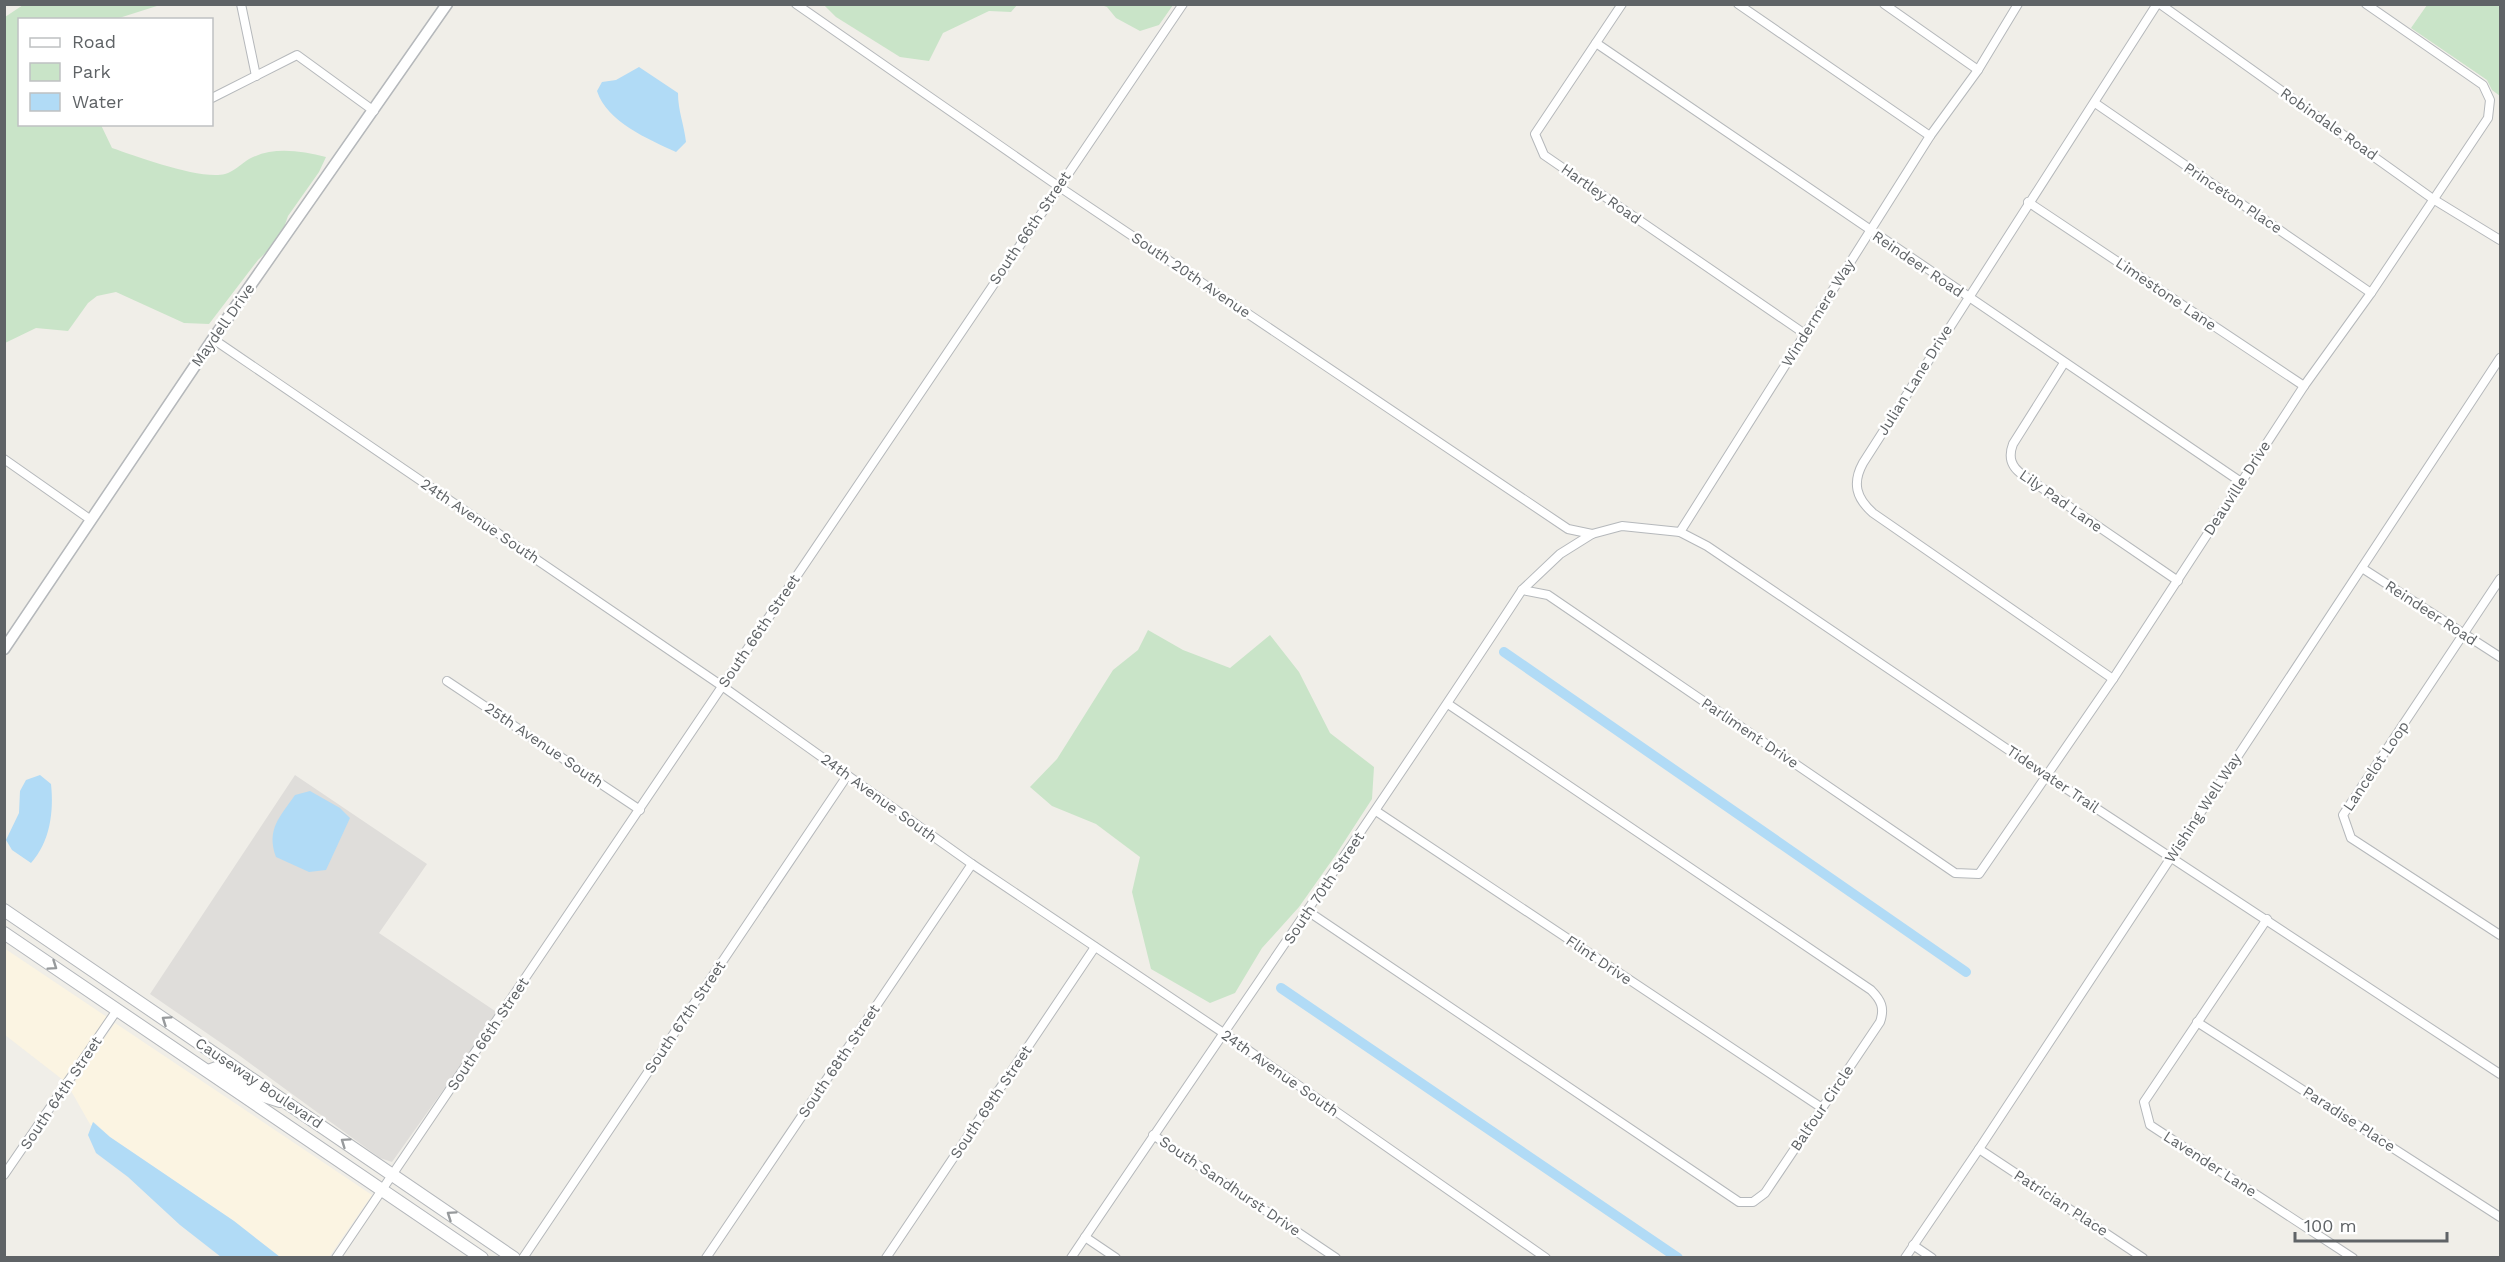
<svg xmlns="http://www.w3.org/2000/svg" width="2505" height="1262" font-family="'Work Sans',sans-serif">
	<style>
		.commercial { fill: #fbf4e2 }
		.industrial { fill: #dfddda }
		.green { fill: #c9e4c8 }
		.water { fill: #b1dbf6 }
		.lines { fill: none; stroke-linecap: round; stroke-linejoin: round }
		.canal { stroke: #b1dbf6; stroke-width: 10 }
		.minor-casing { stroke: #b5b8bb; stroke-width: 10 }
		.tertiary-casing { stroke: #b5b8bb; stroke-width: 13 }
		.secondary-casing { stroke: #b4b7bb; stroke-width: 14 }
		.minor { stroke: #fff; stroke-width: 8 }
		.tertiary { stroke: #fff; stroke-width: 10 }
		.secondary { stroke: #fff; stroke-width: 12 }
		.oneway { stroke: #979a9c }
		.labels { text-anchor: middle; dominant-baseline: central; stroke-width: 5; stroke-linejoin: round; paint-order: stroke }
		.street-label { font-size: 15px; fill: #5f6366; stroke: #fff }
	</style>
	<rect width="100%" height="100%" fill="#f0eee8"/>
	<g class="commercial">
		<path d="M4,948l103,69 -44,63 -58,-45z"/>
		<path d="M115,1023l257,172 -43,62h-49l-46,-36 -124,-84 -16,-15 -3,4 -21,-37z"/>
	</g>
	<path class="industrial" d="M295,775l132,89 -48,69 119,80 -106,149 -12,-4 -140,-102 -90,-62z"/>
	<g class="green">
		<path d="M23,5h137l-44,14 -96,1v104l81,1 11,23c26,9 88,32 113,26 8,-2 16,-10 24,-15 25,-13 51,-8 77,-2l-7,15 -31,44 -8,23 -22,21 -49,64 -25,-1 -68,-31 -19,4 -9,7 -20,28 -32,-3 -31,15v-326z"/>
		<path d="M824,5h193l-6,7 -22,-1 -46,22 -14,28 -29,-4 -64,-40z"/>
		<path d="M1101,5l72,-1v1l-14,20 -19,6 -24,-13 -9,-11z"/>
		<path d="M2427,5h73v91l-8,-6 -5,-10 -76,-52z"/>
		<path d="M1148,630l35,20 47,18 40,-33 29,37 31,61 44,34 -2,32 -37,57 -36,51 -37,41 -27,45 -25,10 -59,-34 -19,-77 8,-35 -44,-33 -44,-18 -22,-19 27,-28 56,-89 25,-20z"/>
	</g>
	<g class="water">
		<path d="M639,67l39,26c0,18 6,31 8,49l-10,10c-28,-13 -69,-30 -79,-61l5,-9 14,-2z"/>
		<path d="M40,775l11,9c3,28 -1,58 -20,79l-19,-13 -6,-10 13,-27 1,-22 6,-11z"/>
		<path d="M310,791l30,17 10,10 -24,52 -17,2 -33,-15c-10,-28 4,-40 19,-62z"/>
		<path d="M93,1122l17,15 124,84 46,36h-59l-41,-32 -52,-48 -32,-24 -8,-18z"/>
	</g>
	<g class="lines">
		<g class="canal">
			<path d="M1504,652l462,320"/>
			<path d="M1281,988l397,270"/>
		</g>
		<g class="minor-casing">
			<g id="minor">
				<path d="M241,4l15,72"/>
				<path d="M796,4l262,182 510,343 24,5"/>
				<path d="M1622,4l-87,130 9,21 261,179"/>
				<path d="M1738,4l192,132"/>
				<path d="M1884,4l94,66"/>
				<path d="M2160,4l273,195 67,41"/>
				<path d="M1596,43l645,439"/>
				<path d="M212,98l85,-43 77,56"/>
				<path d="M2095,103l276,190"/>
				<path d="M2028,202l276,184"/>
				<path d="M213,339l509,347 250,178 250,168 324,226"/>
				<path d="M2064,363l-51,81c-5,13 -2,23 10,31l155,106"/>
				<path d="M4,459l87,61"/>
				<path d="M1680,532l250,-396 48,-66 40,-66"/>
				<path d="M2362,568l138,89"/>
				<path d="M2500,579l-157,236 8,23 149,97"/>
				<path d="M1522,590l26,5 407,278 24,1 134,-195 191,-293 67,-93 117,-175 2,-18 -7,-15 -117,-81"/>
				<path d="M2113,679l-240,-166c-17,-15 -21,-30 -10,-50l294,-459"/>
				<path d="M447,681l193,129"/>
				<path d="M1376,811l446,297"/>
				<path d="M1309,912l430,290h14l12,-9 115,-171c5,-14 1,-22 -9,-32l-423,-286"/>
				<path d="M2267,919l-123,183 6,23 203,133"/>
				<path d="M2197,1022l303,195"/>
				<path d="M1153,1135l183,123"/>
				<path d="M1979,1149l164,109"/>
				<path d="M4,1175l113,-165"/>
				<path d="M1085,1237l31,21"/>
				<path d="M1913,1245l19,13"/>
				<path d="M336,1258l847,-1254"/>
				<path d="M523,1258l324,-482"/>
				<path d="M706,1258l266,-394"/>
				<path d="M886,1258l209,-311"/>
				<path d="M1071,1258c150,-223 304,-443 451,-668l38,-36 32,-20 30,-8 58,6 27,14 340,230 453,298"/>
				<path d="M1905,1258l74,-109 521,-791"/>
			</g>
		</g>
		<g class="tertiary-casing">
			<path id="tertiary" d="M4,649l209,-310 234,-335"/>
		</g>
		<g class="secondary-casing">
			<g id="secondary">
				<path d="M4,910l510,348"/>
				<path d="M4,933l478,325"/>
				<path d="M208,1071l8,-3 9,3 36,24 19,6"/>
			</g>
		</g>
		<use href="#minor" class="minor"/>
		<use href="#tertiary" class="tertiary"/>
		<use href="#secondary" class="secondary"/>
	</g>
	<defs><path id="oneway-chevron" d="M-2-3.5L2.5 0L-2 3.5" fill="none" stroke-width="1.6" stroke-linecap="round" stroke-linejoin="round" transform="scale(1.5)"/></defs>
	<g class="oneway">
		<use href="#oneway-chevron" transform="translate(53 966) rotate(34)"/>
		<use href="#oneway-chevron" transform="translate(166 1020) rotate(-146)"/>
		<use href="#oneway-chevron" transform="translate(345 1142) rotate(-145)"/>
		<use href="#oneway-chevron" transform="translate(451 1215) rotate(-146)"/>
	</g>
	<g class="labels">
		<g class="street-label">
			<text transform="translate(2329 124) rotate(35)">Robindale Road</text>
			<text transform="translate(1601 194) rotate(35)">Hartley Road</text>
			<text transform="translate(2233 198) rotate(34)">Princeton Place</text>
			<text transform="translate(1030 228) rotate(-56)">South 66th Street</text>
			<text transform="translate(1918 264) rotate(34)">Reindeer Road</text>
			<text transform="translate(1191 275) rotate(34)">South 20th Avenue</text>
			<text transform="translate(2166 294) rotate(34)">Limestone Lane</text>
			<text transform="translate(1818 313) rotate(-58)">Windermere Way</text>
			<text transform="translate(223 325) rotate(-55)">Maydell Drive</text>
			<text transform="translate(1915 380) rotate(-58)">Julian Lane Drive</text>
			<text transform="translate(2237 488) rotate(-57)">Deauville Drive</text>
			<text transform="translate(2061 501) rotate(35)">Lily Pad Lane</text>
			<text transform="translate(480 521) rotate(34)">24th Avenue South</text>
			<text transform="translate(2431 613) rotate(33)">Reindeer Road</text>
			<text transform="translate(759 631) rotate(-56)">South 66th Street</text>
			<text transform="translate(1750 733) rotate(34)">Parliment Drive</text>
			<text transform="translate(544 745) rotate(34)">25th Avenue South</text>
			<text transform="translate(2376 766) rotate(-56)">Lancelot Loop</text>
			<text transform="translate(2053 779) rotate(34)">Tidewater Trail</text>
			<text transform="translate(879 798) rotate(36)">24th Avenue South</text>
			<text transform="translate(2203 808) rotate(-57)">Wishing Well Way</text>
			<text transform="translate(1324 888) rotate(-56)">South 70th Street</text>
			<text transform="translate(1599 960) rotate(34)">Flint Drive</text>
			<text transform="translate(685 1017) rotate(-56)">South 67th Street</text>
			<text transform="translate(488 1034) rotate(-56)">South 66th Street</text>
			<text transform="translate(839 1061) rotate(-56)">South 68th Street</text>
			<text transform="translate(1280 1073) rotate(35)">24th Avenue South</text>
			<text transform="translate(259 1083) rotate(34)">Causeway Boulevard</text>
			<text transform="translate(61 1093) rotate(-56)">South 64th Street</text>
			<text transform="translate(991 1102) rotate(-56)">South 69th Street</text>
			<text transform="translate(1822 1108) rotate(-56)">Balfour Circle</text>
			<text transform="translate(2349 1119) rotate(33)">Paradise Place</text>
			<text transform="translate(2210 1164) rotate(33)">Lavender Lane</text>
			<text transform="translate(1230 1186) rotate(34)">South Sandhurst Drive</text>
			<text transform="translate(2061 1203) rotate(33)">Patrician Place</text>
		</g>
	</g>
	<rect width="2505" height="1262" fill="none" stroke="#5f6366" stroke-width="12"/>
	<rect x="18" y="18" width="195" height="108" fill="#ffffff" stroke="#bfc1c2" stroke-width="1.5"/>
	<rect x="30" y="38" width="30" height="9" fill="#ffffff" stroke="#bfc1c2" stroke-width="1.5"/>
	<text x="72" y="48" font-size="18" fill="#5f6366">Road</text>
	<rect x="30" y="63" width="30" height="18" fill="#c9e4c8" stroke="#bfc1c2" stroke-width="1.5"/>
	<text x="72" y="78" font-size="18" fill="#5f6366">Park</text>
	<rect x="30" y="93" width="30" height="18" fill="#b1dbf6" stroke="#bfc1c2" stroke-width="1.5"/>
	<text x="72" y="108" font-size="18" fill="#5f6366">Water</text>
	<path d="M2295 1232v9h152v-9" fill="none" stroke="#5f6366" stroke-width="3"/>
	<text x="2304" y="1232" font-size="18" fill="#5f6366" stroke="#ffffff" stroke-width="4.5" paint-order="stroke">100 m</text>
</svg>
